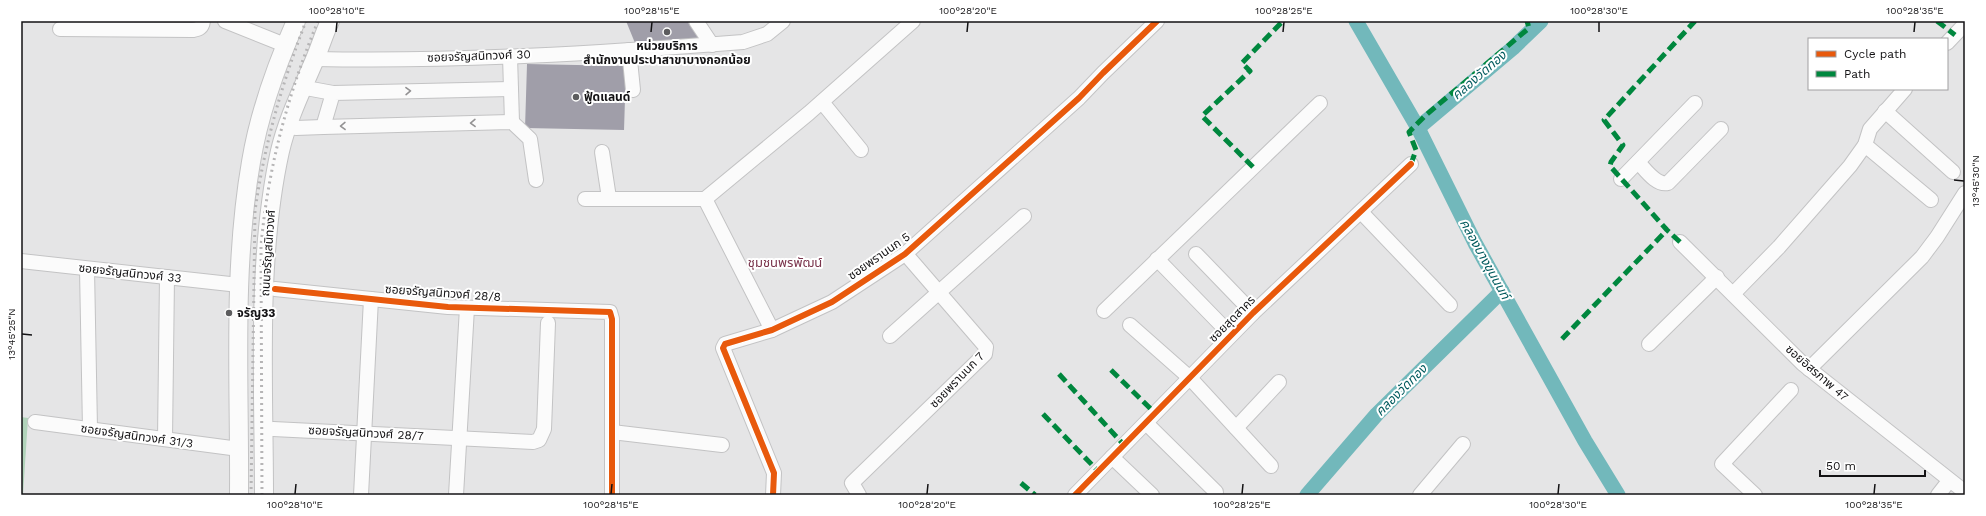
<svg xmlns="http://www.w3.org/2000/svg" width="1986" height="516" font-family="'Work Sans','Noto Sans Thai',sans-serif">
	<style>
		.forest { fill: #b1d3ba }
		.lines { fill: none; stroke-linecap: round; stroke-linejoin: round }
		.canal { stroke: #72b8bb; stroke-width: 15 }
		.building { fill: #a09ea9 }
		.minor-casing { stroke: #c3c3c4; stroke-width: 16 }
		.major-casing { stroke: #c3c3c4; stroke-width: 20 }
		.minor { stroke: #fbfbfb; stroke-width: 14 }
		.major { stroke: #fbfbfb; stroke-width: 18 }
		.rail { stroke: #b6b5b6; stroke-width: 3; stroke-dasharray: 2 4; stroke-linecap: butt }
		.quiet { stroke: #00873e; stroke-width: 5; stroke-dasharray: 10 5; stroke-linecap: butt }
		.cycleway-casing { stroke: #fff; stroke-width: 8 }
		.cycleway { stroke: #e8590c; stroke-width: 6 }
		.oneway { stroke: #939293 }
		.ticks { fill: none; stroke: #131214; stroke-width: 1.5 }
		.poi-dot { fill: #5c5c5e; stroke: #fff; stroke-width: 1.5 }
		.labels { text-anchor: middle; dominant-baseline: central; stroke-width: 4; stroke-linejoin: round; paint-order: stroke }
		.poi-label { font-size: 12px; font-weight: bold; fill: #131214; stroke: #fff; text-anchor: start }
		.street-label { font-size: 12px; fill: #131214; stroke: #fff }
		.water-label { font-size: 13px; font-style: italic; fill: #005a5d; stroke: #fff }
		.neighbourhood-label { font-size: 13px; fill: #7a344c; stroke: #fff }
		.neatline { fill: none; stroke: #131214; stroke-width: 1.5 }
		.ticks-label { font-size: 10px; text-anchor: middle; fill: #131214 }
	</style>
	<rect width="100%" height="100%" fill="#e5e5e6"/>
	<path class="forest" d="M21,417l7,1 -5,77h-2z"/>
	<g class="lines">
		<g class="canal">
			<path d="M1356,21l62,107 57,115 110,198 33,54"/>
			<path d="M1418,128l95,-80 28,-27"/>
			<path d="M1307,495l70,-81 125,-123"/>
		</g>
	</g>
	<g class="building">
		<path d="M626,21h70l16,24 -77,-2z"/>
		<path d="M527,64l99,2 -2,64 -99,-2z"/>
	</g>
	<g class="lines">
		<g class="minor-casing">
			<g id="minor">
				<path d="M225,21l60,24"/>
				<path d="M696,21l16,24"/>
				<path d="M60,29l133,1c6,-1 9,-2 10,-9"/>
				<path d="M1947,43l18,-19"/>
				<path d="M629,50l4,40"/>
				<path d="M510,56l2,66"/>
				<path d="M315,59c143,3 286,-6 428,-17l24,-8 16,-13"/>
				<path d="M306,88l27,5"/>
				<path d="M511,89l-178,4 -10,34 189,-5 18,17 6,41"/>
				<path d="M822,102l39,48"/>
				<path d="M1885,111l68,61"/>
				<path d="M296,128l27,-1"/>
				<path d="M1865,145l66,55"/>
				<path d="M602,152l7,46"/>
				<path d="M1638,162c7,7 18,24 30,21l53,-54"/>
				<path d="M1621,179l74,-76"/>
				<path d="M585,199h120l104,-86 104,-92"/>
				<path d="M705,199l67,131"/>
				<path d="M1361,212l89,93"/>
				<path d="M1680,242l123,122 162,128"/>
				<path d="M1196,254l57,59"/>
				<path d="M1157,259l74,76"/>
				<path d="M21,261l218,24"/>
				<path d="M87,269l3,160"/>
				<path d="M275,289l173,18 162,5 2,7v176"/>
				<path d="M1733,294l46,-47 71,-81 15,-21 5,-16 35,-40"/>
				<path d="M1104,311l216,-208"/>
				<path d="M1130,325l60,53 81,88"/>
				<path d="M890,336l134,-120"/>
				<path d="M1649,344l68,-67"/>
				<path d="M1809,369l113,-112 15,-20 28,-44"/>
				<path d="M35,422l204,27"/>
				<path d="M1146,423l70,69"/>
				<path d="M1236,428l43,-46"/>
				<path d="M273,429l260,13 6,-2 5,-11 4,-106"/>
				<path d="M612,432l110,13"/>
				<path d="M165,439l2,-162"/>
				<path d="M1112,457l40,38"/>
				<path d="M361,495l10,-196"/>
				<path d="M456,495l11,-187"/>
				<path d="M773,495l1,-22 -51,-125 2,-4 47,-14 60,-28 73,-48 174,-156 24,-25 54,-52"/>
				<path d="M859,495l-7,-12 133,-129 1,-7 -76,-88"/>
				<path d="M1075,495l178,-182 158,-149"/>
				<path d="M1420,495l43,-51"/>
				<path d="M1755,495l-33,-31 69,-74"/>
				<path d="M1938,495l11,-14"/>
			</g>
		</g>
		<g class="major-casing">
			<g id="major">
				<path d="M239,495c1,-111 -7,-223 12,-333 8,-48 25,-96 45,-141"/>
				<path d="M264,495c0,-111 -8,-236 16,-344 7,-30 20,-57 32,-85 7,-15 11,-30 18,-45"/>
			</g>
		</g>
		<use href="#minor" class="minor"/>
		<use href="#major" class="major"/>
		<g class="rail">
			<path d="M251,495l4,-284c9,-65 27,-128 51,-190"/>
			<path d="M262,495l-1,-249c7,-79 27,-152 57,-225"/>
		</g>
		<g class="quiet">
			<path d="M1937,21l18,14"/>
			<path d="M1411,164l5,-14 -7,-18 17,-17 103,-87 -2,-7"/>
			<path d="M1253,167l-51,-51 48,-45 -8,-8 41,-42"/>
			<path d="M1680,242l-13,-12 -57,-64 1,-4 12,-17 -19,-25 91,-99"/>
			<path d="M1562,339l105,-109"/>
			<path d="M1111,370l44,43"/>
			<path d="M1059,374l65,71"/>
			<path d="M1043,414l55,57"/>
			<path d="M1021,483l14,12"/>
		</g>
		<g class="cycleway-casing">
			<g id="cycleway">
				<path d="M275,289l173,18 162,5 2,7v176"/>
				<path d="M773,495l1,-22 -51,-125 2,-4 47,-14 60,-28 73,-48 174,-156 24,-25 54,-52"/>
				<path d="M1075,495l178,-182 158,-149"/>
			</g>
		</g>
		<use href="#cycleway" class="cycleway"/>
	</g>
	<defs><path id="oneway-chevron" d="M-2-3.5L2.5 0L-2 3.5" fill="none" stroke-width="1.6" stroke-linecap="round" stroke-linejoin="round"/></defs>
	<g class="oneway">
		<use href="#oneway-chevron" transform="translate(408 91) rotate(-1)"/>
		<use href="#oneway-chevron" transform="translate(473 123) rotate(179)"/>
		<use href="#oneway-chevron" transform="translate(343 126) rotate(179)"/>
	</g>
	<path class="ticks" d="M336,32l1,-10M651,32l1,-10M967,32l1,-10M1283,32l1,-10M1599,32v-10M1914,32l1,-10M1954,180l10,1M22,334l10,1M295,494l1,-10M611,494l1,-10M927,494l1,-10M1242,494l1,-10M1558,494l1,-10M1874,494l1,-10"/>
	<g class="poi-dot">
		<circle cx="667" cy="32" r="4"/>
		<circle cx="576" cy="97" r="4"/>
		<circle cx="229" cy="313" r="4"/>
	</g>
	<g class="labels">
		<g class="poi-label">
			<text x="667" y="46" text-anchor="middle">หน่วยบริการ<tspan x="667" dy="14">สำนักงานประปาสาขาบางกอกน้อย</tspan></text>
			<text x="584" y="97">ฟู้ดแลนด์</text>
			<text x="237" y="313">จรัญ33</text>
		</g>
		<g class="street-label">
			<text transform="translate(479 56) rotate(-2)">ซอยจรัญสนิทวงศ์ 30</text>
			<text transform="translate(268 253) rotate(-86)">ถนนจรัญสนิทวงศ์</text>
			<text transform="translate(879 256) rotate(-35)">ซอยพรานนก 5</text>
			<text transform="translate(130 273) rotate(6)">ซอยจรัญสนิทวงศ์ 33</text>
			<text transform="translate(443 293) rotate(4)">ซอยจรัญสนิทวงศ์ 28/8</text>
			<text transform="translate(1232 319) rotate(-45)">ซอยสุดสาคร</text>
			<text transform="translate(1817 373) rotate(41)">ซอยอิสรภาพ 47</text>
			<text transform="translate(957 380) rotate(-46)">ซอยพรานนก 7</text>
			<text transform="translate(366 433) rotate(3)">ซอยจรัญสนิทวงศ์ 28/7</text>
			<text transform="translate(137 436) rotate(8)">ซอยจรัญสนิทวงศ์ 31/3</text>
		</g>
		<g class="water-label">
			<text transform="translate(1479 75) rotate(-41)">คลองวัดทอง</text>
			<text transform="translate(1485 259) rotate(61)">คลองบางขุนนนท์</text>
			<text transform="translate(1401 390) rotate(-45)">คลองวัดทอง</text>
		</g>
		<g class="neighbourhood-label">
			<text x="785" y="262">ชุมชนพรพัฒน์</text>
		</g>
	</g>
	<rect width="1986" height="516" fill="none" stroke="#ffffff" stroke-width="44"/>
	<rect x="1808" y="38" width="140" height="52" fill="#ffffff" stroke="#a1a0a1"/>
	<rect x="1816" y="51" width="20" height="6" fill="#e8590c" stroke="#a1a0a1"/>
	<text x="1844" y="58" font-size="12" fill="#131214">Cycle path</text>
	<rect x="1816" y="71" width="20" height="6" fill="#00873e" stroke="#a1a0a1"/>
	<text x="1844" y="78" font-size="12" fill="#131214">Path</text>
	<path d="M1820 470v6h105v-6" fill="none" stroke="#131214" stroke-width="2"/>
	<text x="1826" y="470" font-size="12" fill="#131214" stroke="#ffffff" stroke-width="3" paint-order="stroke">50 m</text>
	<rect x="22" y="22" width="1942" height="472" class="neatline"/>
	<g class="ticks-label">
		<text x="337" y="14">100°28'10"E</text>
		<text x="652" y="14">100°28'15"E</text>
		<text x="968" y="14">100°28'20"E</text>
		<text x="1284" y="14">100°28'25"E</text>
		<text x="1599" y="14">100°28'30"E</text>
		<text x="1915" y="14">100°28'35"E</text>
		<text transform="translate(1975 181) rotate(-90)" y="4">13°45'30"N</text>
		<text transform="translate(11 334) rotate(-90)" y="4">13°45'25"N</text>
		<text x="295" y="508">100°28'10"E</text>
		<text x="611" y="508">100°28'15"E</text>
		<text x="927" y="508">100°28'20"E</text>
		<text x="1242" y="508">100°28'25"E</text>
		<text x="1558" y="508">100°28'30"E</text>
		<text x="1874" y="508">100°28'35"E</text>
	</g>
</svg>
